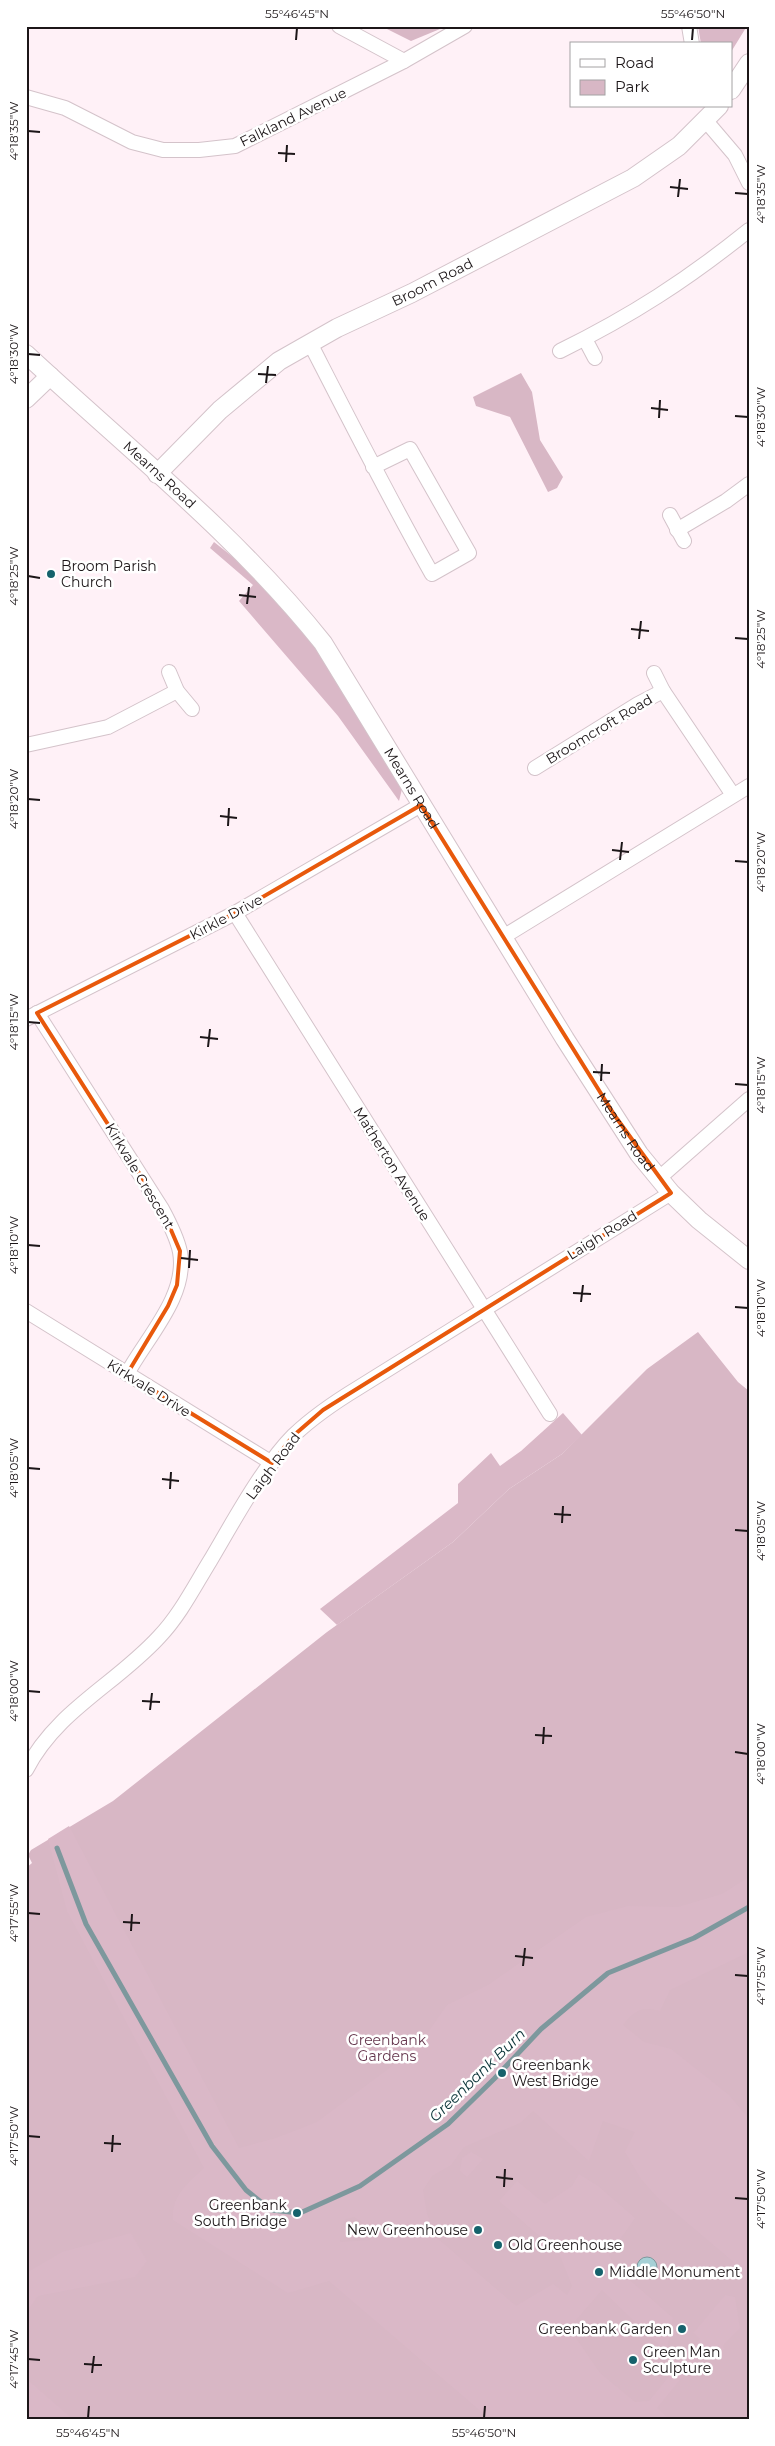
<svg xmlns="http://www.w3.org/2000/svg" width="775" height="2446" font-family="Montserrat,sans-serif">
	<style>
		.green { fill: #d8b7c5 }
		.forest { fill: #dab8c7; fill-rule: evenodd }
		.water { fill: #a6d0d6; stroke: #7d989d }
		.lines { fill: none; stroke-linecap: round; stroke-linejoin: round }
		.stream { stroke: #7d989d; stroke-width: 5 }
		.minor-casing { stroke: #d4c3ca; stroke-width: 16 }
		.tertiary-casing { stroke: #d4c3ca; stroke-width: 20 }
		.minor { stroke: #fff; stroke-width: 14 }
		.tertiary { stroke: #fff; stroke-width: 18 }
		.marked { fill: none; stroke: #e8590c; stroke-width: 4; stroke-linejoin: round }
		.ticks { fill: none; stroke: #1c1618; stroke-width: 2 }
		.poi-dot { fill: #15626c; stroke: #fff; stroke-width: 2 }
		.labels { text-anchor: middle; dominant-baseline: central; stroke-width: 5; stroke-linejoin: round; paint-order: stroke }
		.street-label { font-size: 14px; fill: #1c1618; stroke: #fff }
		.poi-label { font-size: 14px; fill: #1c1618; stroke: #fff; text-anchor: start }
		.park-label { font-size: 14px; fill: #67384f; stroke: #fff }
		.water-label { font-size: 15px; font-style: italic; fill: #0a3338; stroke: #fff }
		.neatline { fill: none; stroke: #1c1618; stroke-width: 2 }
		.ticks-label { font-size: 12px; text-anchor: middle; fill: #1c1618 }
	</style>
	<rect width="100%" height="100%" fill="#fff1f7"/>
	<g class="green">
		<path d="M381,26h60l-1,3 -29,12z"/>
		<path d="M521,373l11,19 8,48 23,37 -6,11 -9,4 -38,-75 -34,-11 -3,-9z"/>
		<path d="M698,1332l40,50 11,9v1029h-723v-552l6,-5 -4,-8 3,-5 82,-49 214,-169 126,-90 56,-53 53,-35 85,-85z"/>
	</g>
	<g class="forest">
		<path d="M698,26h49l-16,26v-8h-30z"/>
		<path d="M214,542c24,19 50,39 70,64 46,55 80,122 118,183l-3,12 -61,-85 -99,-115 14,-16 -43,-37z"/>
		<path d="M563,1413l19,22 -20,19 -53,35 -56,53 -116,83 -17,-16 138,-106v-19l33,-31 9,13 21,-15z"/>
		<path d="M69,1826l170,322 37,-10 41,-16 86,-64 23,-23 21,-30 41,-20 98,-68 42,-11 50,1 44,-13 27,-17v75l-79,38 -10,21c-18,-5 -26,-1 -37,14l21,17 27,7 58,46 20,24v156l-91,-77 -17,-19 -16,-27 10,-20 -32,-11 -14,40 -56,-50 -13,12 -56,24 -13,18 -19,11 -9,14 4,24 10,24 79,68 37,-22 14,11 5,-9 -13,-33 -60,-52 18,-20 28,23 27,-18 7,-12 19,12 37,32 -26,37 7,13 57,50 -6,31h-4l-61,-59 -33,38 31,45 35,29 14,-1 39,-48 8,7 -39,48 13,12h-179l-162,-139 -41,12 -115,-73c-2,-24 15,-37 31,-52l-137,-257 -19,-72zM354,2217l23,15 -7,8 -30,2 1,-16 5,-7z"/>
		<path d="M471,2152l12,7 -16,18 -7,-6 2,-13z"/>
		<path d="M131,2233l16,28 -12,16 -97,19 -12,17v-40l36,-21z"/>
		<path d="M725,2295l10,2 5,31 -17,18 2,3 -4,2 -20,-3 -5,-4 4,-5 -7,-6z"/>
		<path d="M26,2378l48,42h-48z"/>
	</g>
	<circle class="water" cx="647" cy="2267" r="10"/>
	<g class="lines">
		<path class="stream" d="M57,1848l29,76 126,222 34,44 25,20 29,3 60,-27 88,-62 46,-45 47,-50 67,-56 86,-35 55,-31"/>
		<g class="minor-casing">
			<g id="minor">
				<path d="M339,26l65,35"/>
				<path d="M689,26l3,18"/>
				<path d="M26,97l39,11 67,34 31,8h36l36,-4 169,-85 61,-35"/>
				<path d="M706,121l29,34 14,28"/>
				<path d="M585,339l10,19"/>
				<path d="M310,343c40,78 79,155 122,231l37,-21 -59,-104 -37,18"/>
				<path d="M560,351c71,-35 127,-71 189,-121"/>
				<path d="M670,515l14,26"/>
				<path d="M677,530l49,-29 23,-17"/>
				<path d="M169,672l8,19 15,18"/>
				<path d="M654,673l9,18 70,104"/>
				<path d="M26,745l82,-18 69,-36"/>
				<path d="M535,768l103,-64 25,-13"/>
				<path d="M235,913l315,501"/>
				<path d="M503,937l246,-151"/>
				<path d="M37,1013l125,196c7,13 15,28 18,43 8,44 -34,86 -53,122"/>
				<path d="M26,1019l209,-106 186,-108"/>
				<path d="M658,1179l91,-80"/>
				<path d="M26,1311l246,152"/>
				<path d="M26,1770c31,-60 89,-85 133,-133 21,-22 35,-50 51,-76 22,-37 53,-95 84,-126 19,-18 41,-33 64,-47l313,-195"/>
			</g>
		</g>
		<g class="tertiary-casing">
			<g id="tertiary">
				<path d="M731,90l18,-27"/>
				<path id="s1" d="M26,354c101,94 211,181 297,289l242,396 74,115 32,39 28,27 50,40"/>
				<path d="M26,399l24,-23"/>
				<path id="s2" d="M157,474l63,-64 59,-49 58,-33 75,-35 221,-115 46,-32 40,-40"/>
			</g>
		</g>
		<use href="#minor" class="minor"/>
		<use href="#tertiary" class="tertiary"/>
	</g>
	<path class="marked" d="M421,805l194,311 56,77 -348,217 -30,26 -21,27 -145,-89 41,-68 9,-21 3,-34 -18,-42 -125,-196 198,-100z"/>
	<path class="ticks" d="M296,40l1,-12M692,40l1,-12M28,131l12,1M278,153l17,1M286,162l1,-17M670,187l18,2M735,193l13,1M678,197l2,-18M28,354l12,1M258,374l18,1M266,383l2,-17M651,408l17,2M735,416l13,1M659,418l1,-18M28,576l12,2M239,595l17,2M247,604l2,-17M631,629l18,2M735,638l13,1M639,639l2,-18M28,799l12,1M220,816l17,2M228,826l1,-18M612,850l17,2M620,860l2,-18M735,861l13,1M28,1022l12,1M200,1037l18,2M208,1047l2,-18M593,1072l17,1M601,1081l1,-17M735,1084l13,1M28,1245l12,1M181,1258l17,2M189,1268l1,-18M573,1293l18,1M581,1302l2,-17M735,1307l13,1M28,1468l12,1M162,1479l17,2M170,1489l1,-17M554,1514l17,1M562,1523l1,-17M735,1530l13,1M28,1691l12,1M142,1701l18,1M150,1710l2,-17M535,1735l17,1M543,1744l1,-17M735,1752l13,2M28,1913l12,1M123,1922l17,1M131,1931l1,-17M515,1956l18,2M523,1966l2,-18M735,1975l13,1M28,2136l12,1M104,2143l17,1M112,2152l1,-17M496,2177l17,2M504,2187l1,-18M735,2198l13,1M28,2359l12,1M84,2364l18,1M92,2373l2,-17M88,2418l1,-12M484,2418l1,-12"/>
	<g class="poi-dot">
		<circle cx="51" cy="574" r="5"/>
		<circle cx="502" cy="2073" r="5"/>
		<circle cx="297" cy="2213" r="5"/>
		<circle cx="478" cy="2230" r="5"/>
		<circle cx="498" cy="2245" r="5"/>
		<circle cx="599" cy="2272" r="5"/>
		<circle cx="682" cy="2329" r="5"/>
		<circle cx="633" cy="2360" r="5"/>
	</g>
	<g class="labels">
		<g class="street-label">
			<text transform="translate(293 117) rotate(-26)">Falkland Avenue</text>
			<text stroke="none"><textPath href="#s2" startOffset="339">Broom Road</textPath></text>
			<text stroke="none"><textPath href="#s1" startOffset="180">Mearns Road</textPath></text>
			<text transform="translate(599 729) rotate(-31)">Broomcroft Road</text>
			<text stroke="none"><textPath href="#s1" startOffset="585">Mearns Road</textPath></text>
			<text transform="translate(226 917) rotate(-28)">Kirkle Drive</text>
			<text stroke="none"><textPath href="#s1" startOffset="990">Mearns Road</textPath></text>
			<text transform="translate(392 1164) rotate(58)">Matherton Avenue</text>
			<text transform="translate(140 1176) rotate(59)">Kirkvale Crescent</text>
			<text transform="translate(602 1235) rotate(-32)">Laigh Road</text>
			<text transform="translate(149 1388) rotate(32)">Kirkvale Drive</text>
			<text transform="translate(273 1466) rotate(-53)">Laigh Road</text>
		</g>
		<g class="poi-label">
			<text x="61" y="566">Broom Parish<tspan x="61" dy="16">Church</tspan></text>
			<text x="512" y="2065">Greenbank<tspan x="512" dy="16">West Bridge</tspan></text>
			<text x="287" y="2205" text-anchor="end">Greenbank<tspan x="287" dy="16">South Bridge</tspan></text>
			<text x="468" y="2230" text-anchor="end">New Greenhouse</text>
			<text x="508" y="2245">Old Greenhouse</text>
			<text x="609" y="2272">Middle Monument</text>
			<text x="672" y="2329" text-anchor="end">Greenbank Garden</text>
			<text x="643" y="2352">Green Man<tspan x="643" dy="16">Sculpture</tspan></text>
		</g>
		<g class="park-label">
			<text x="387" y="2040">Greenbank<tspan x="387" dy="16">Gardens</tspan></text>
		</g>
		<g class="water-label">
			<text transform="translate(477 2075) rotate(-44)">Greenbank Burn</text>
		</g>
	</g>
	<rect width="775" height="2446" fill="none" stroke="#ffffff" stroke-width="55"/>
	<rect x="570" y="42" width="162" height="65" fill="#ffffff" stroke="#a4a2a3"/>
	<rect x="580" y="59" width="25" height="8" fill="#ffffff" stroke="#a4a2a3"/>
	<text x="615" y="68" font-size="15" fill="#1c1618">Road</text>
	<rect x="580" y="80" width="25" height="15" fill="#d8b7c5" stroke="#a4a2a3"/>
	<text x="615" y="92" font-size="15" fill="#1c1618">Park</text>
	<rect x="28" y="28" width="720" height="2390" class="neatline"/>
	<g class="ticks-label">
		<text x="297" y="18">55°46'45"N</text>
		<text x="693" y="18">55°46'50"N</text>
		<text transform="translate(14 131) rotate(-90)" y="4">4°18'35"W</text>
		<text transform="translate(761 194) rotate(-90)" y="4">4°18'35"W</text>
		<text transform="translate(14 354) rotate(-90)" y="4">4°18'30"W</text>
		<text transform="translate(761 417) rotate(-90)" y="4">4°18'30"W</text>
		<text transform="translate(14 576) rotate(-90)" y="4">4°18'25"W</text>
		<text transform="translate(761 639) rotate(-90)" y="4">4°18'25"W</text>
		<text transform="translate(14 799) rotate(-90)" y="4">4°18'20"W</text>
		<text transform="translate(761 862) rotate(-90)" y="4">4°18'20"W</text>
		<text transform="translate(14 1022) rotate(-90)" y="4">4°18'15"W</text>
		<text transform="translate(761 1085) rotate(-90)" y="4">4°18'15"W</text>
		<text transform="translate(14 1245) rotate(-90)" y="4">4°18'10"W</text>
		<text transform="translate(761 1308) rotate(-90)" y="4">4°18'10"W</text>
		<text transform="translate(14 1468) rotate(-90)" y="4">4°18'05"W</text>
		<text transform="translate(761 1531) rotate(-90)" y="4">4°18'05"W</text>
		<text transform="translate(14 1691) rotate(-90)" y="4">4°18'00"W</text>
		<text transform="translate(761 1754) rotate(-90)" y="4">4°18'00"W</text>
		<text transform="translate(14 1913) rotate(-90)" y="4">4°17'55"W</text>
		<text transform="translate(761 1976) rotate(-90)" y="4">4°17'55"W</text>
		<text transform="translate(14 2136) rotate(-90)" y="4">4°17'50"W</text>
		<text transform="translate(761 2199) rotate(-90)" y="4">4°17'50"W</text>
		<text transform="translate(14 2359) rotate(-90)" y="4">4°17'45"W</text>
		<text x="88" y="2437">55°46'45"N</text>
		<text x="484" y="2437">55°46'50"N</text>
	</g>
</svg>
